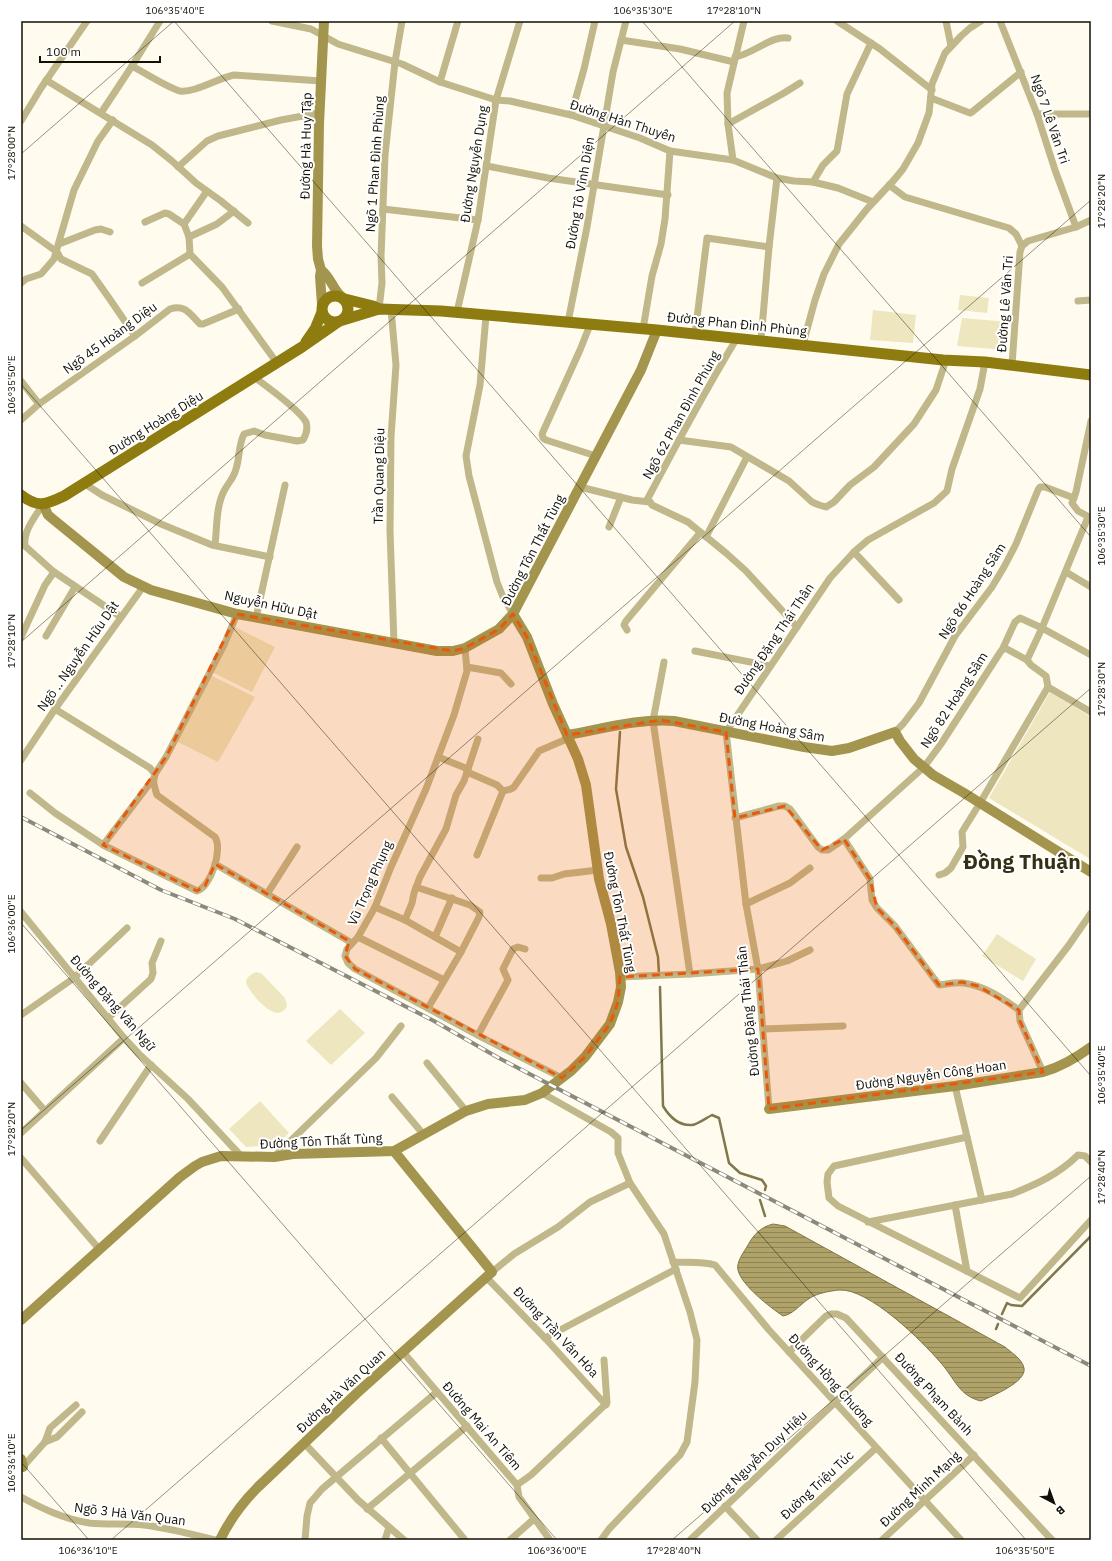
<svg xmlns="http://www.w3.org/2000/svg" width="1112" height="1561" font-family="'IBM Plex Sans',sans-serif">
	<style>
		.grass { fill: #eee6bf }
		.water { fill: url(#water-rules); stroke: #80774c }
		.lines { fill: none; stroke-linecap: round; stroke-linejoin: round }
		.stream { stroke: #80774c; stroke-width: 2.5 }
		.street { stroke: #c0b78a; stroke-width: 7 }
		.secondary { stroke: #a3954e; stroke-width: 10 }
		.primary { stroke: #8e7c10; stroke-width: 11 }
		.rail-casing { stroke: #8b897c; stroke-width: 4 }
		.rail { stroke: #fff; stroke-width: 2.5; stroke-dasharray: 8; stroke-linecap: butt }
		.marked { fill: #e8590c; fill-opacity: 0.2; stroke: #e8590c; stroke-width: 3; stroke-dasharray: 8 5; stroke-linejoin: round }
		.ticks { fill: none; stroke: #121005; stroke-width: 1; stroke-opacity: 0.45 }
		.labels { text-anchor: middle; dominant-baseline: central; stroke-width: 4; stroke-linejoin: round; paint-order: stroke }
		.street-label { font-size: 13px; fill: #121005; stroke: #fff }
		.town-label { font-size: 21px; font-weight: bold; fill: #352f13; stroke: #fff }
		.neatline { fill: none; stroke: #121005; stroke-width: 1.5 }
		.ticks-label { font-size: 10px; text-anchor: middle; fill: #121005 }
	</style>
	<defs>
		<pattern id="water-rules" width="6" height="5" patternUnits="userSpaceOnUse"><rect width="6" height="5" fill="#afa36a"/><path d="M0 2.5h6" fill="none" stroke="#8d8355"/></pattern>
	</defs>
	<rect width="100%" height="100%" fill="#fffcef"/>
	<g class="grass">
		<path d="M960,295l29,3 -2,15 -29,-3z"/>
		<path d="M873,310l43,5 -3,28 -43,-3z"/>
		<path d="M962,318l47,4 -3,28 -49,-4z"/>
		<path d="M235,627l40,20 -23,45 -40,-20z"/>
		<path d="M210,675l45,22 -37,65 -42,-21z"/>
		<path d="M1050,692l41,25 -1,142 -101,-61z"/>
		<path d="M997,934l39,25 -13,22 -41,-25z"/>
		<path d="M257,972l5,2 23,24 2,8c-11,23 -42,-20 -41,-24 1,-6 7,-9 11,-10z"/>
		<path d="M340,1009l25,24 -34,32 -25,-24z"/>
		<path d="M260,1101l29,32 -13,12 -30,2 -17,-18z"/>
	</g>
	<path class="water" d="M773,1224l12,2 220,121c7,6 17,12 19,21 3,14 -32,28 -43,33 -22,-5 -26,-22 -40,-38 -19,-22 -72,-75 -102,-73 -9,1 -21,3 -29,8 -10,6 -16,16 -27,18 -12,-8 -42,-31 -45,-46 -2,-8 6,-18 10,-25 6,-11 13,-18 25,-21z"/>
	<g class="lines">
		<g class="stream">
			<path d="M620,732l-4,57 10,58 17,50 15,60 1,17"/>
			<path d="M660,987l3,119c6,10 15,20 29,19 6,-1 14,-7 20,-10l7,3 10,45 11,10 22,7 4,6 -1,4"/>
			<path d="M760,1200l5,16"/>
			<path d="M1002,1314l5,-11 4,2 11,1 69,-70"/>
			<path d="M996,1329l2,-5"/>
		</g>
		<g class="street">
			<path d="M272,21l39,8 27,15 64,20 38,18 56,18 14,1 61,14 69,23 30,13 63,9 44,18 17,3 19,1 25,6 35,14"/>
			<path d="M837,21l43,28 52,41"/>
			<path d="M946,21l5,25"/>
			<path d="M1000,21l37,93 18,56 21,57"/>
			<path d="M621,40l59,9 54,13"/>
			<path d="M735,57c18,-3 37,-22 53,-19"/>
			<path d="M132,66c11,6 38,23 48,25 15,2 38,-13 54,-16l87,6"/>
			<path d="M46,80l106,65 20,16 24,22 25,18 27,22"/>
			<path d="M440,82l18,-61"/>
			<path d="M931,98l39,15 2,-1 49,-40"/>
			<path d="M101,113l31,-47 28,-45"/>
			<path d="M1037,114h54"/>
			<path d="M571,115l13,-46 11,-48"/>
			<path d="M21,121l20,-33 46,-67"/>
			<path d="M728,124l56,-31 16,-10"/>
			<path d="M733,160l-5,-36 -1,-31 17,-72"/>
			<path d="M487,166l61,12 120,17"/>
			<path d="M178,167l29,-26 11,-5 63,-16 38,-7"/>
			<path d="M813,182l10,-17 14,-14 10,-57 24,-51"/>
			<path d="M889,185l16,12 104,31 7,6 6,12"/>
			<path d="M383,209l95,11"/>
			<path d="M145,222l20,-9 4,1 15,10 5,13 1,17 32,33 55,76"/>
			<path d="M184,224l23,-33"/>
			<path d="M21,226l36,26 4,7 31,15 17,24 26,38"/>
			<path d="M189,237l28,-13 17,-13"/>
			<path d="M59,244l36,-14 6,-1 9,3"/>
			<path d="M21,283l5,-4 15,-5 13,-15 20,-69 24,-49 15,-21"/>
			<path d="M142,283l48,-29"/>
			<path d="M1078,301l13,-1"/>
			<path d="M379,309l3,-26 -1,-27 4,-101 10,-93 7,-41"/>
			<path d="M391,309l5,56 -5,72 -1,94 4,112"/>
			<path d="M457,312l21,-92 18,-120 24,-79"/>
			<path d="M486,316l-6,69 -14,71 3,20 28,106 6,15 10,17"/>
			<path d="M568,322l19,-95 26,-155 13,-51"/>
			<path d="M590,325l-10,25 -38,84 1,4 3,2 50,16"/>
			<path d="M643,329l9,-53 9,-32 4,-25 5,-68"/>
			<path d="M695,334l12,-96 62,9"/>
			<path d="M761,340l8,-93 8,-69"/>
			<path d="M803,344l12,-44 9,-26 15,-30 28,-35 27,-29 9,-11 15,-26 11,-30 3,-29 13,-31 16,-17 9,-8 11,-7"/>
			<path d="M1012,365l8,-113 2,-6 6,-5 48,-14 15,-7"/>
			<path d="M21,381l18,23"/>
			<path d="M21,420l18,-16 96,-68 35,-27c15,-5 20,5 30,15h3l36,-15"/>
			<path d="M1091,421l-15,71 -4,11 6,8 13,7"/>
			<path d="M679,440l52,7 58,34 23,21 7,3 7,2 8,-5 16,-17 24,-18 40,-43 22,-34 10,-30"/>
			<path d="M85,484l17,11 59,29 51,21 58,12"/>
			<path d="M580,487l52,13 18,2 2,3 36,17 38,31 20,18 51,56"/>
			<path d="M650,502l-3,-2c29,-55 58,-109 90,-162"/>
			<path d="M43,504c-8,13 -20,27 -18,42l29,26 67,45"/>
			<path d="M609,527l12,-30"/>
			<path d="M706,537l41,-80"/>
			<path d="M215,545c2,-17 1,-39 9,-54 4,-8 10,-13 12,-22 4,-12 2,-23 8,-35l10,-3 11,4 32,6 6,-1c3,-5 5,-12 3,-18 -6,-11 -41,-37 -52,-45"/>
			<path d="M854,552l45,48"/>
			<path d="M1066,572l25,15"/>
			<path d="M256,618l29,-133"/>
			<path d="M627,630l-3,-5 2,-4 74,-88"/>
			<path d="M46,636l29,-49"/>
			<path d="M21,637l24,-52 9,-13"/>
			<path d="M465,648l2,23 -13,44 -28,74 -35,78 -16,40 -17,30 -11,12 -2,7 3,7 7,6 128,69 79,40"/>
			<path d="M1003,648l12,-26 5,-4 22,10 49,27"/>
			<path d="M695,651l75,15"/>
			<path d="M1027,660l15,-32 46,-111"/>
			<path d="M664,662l-11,59 37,253"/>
			<path d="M467,667l34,6 10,11"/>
			<path d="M1048,687l43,25"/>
			<path d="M895,732l8,-8 16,-21 36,-67 37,-49 12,-20 12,-23 22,-54 2,-3h5l29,11"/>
			<path d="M438,757l30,12"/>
			<path d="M21,760l34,-51 88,-122"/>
			<path d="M467,772l30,13 6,6 -26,64"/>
			<path d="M155,774l11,-17 58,-112 13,-31"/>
			<path d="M503,791l8,-2 3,-2 25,-36 30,-13"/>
			<path d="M30,793l25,20 50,33 92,45c14,-4 26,-42 18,-54l-58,-42c-2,-7 -5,-13 -2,-21l-5,-6 -95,-59"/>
			<path d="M735,818l44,-12h6l5,3 28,38 4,3h6l16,-11 80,-72 17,-23 60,-93 4,-3 22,12 4,5 15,11 2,11 -68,116 -18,29 1,15 -12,21 -6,5 -6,2"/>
			<path d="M844,839l26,40 2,21 5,8 18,18 44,59c8,-1 17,-3 25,-2 21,3 38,15 55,27"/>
			<path d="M103,845l51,-67"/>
			<path d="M215,864l137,79"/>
			<path d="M541,878h11l12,-4 34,-4"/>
			<path d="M416,887l54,18 10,7 -1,5 -18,35 -33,56"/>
			<path d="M267,894l30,-47"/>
			<path d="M746,904l44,-21 20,-15"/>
			<path d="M375,907l30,13 56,32"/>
			<path d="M21,912l103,126 15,16 49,45 54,58"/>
			<path d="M405,920l7,-17 2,-10 6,-16 26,-48 10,-34 8,-14 14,-42"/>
			<path d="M358,937l86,43"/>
			<path d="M435,937l17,-39"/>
			<path d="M620,977l70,-3 68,-5 29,-8 23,-11"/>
			<path d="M21,1015l53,-37 53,-50"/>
			<path d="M108,1018l43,-39 2,-6 -1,-10 9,-22"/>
			<path d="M763,1029l80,-3"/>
			<path d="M478,1035l30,-55 -5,-11 10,-20 5,-2 7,2"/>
			<path d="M427,1063l39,48"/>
			<path d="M1043,1072l-23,-51 -1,-11 50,-65 22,-32"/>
			<path d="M21,1083l24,28"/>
			<path d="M955,1086l27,114"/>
			<path d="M542,1093l69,39 7,6v15l12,30 34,51 26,78 7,28 -2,42 -8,60 -7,13 -7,7 -64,67 -8,11"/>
			<path d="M392,1097l32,38"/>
			<path d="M769,1109l-11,-140 -12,-65 -20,-172 104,-154 24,-26 14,-12 66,-37 13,-12 5,-22 28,-80 5,-27"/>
			<path d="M21,1133l103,-95"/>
			<path d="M967,1137l-133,29 -6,8 -1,8 2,16 9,8 182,92 71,-78"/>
			<path d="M100,1141l51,-76"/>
			<path d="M274,1157l102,-99 25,-32"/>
			<path d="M21,1158l79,92"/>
			<path d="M955,1205l12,66"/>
			<path d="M868,1222l144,-28c25,-10 47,-20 66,-39l7,1 6,6"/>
			<path d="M673,1262c14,1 28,-1 42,3l54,65 192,210"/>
			<path d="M492,1272l22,-18 44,-27 32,-25 40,-19"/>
			<path d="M486,1277l59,61 61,67"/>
			<path d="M545,1338l131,-69"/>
			<path d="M403,1352l114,133 2,12 31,43"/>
			<path d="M789,1352l37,-36 5,-2h6l9,4 206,222"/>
			<path d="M381,1438l84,102"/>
			<path d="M45,1442l12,-5 25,-25"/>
			<path d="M304,1443l54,57 46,40"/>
			<path d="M21,1469l24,-27 5,-14 26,-23"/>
			<path d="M517,1485l14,-10 76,-72 -3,-43"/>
			<path d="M21,1497c22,12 43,22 68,26 18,2 37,0 55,2 24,3 47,9 71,15"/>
			<path d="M725,1506l32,34"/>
			<path d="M367,1509l100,-83"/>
			<path d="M305,1540l2,-24 3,-13 12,-14 115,-97"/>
			<path d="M385,1540l4,-13"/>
			<path d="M510,1540l24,-21"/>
			<path d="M690,1540l193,-183"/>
			<path d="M776,1540l100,-92"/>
			<path d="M882,1540l92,-85"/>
		</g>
		<g class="secondary">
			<path d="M321,270c10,7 12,20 21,27"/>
			<path d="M322,305l-2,-29 1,-6 -3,-11 -1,-13 2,-122 5,-103"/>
			<path d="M43,504l5,11 6,5 70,57 27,13 86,24 200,37h16l12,-3 34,-19 14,-15 128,-244 16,-40"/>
			<path d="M567,735c35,-6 72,-17 107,-14l130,26 28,4 17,-3 46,-16 5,9 14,18 19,16 31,18 127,79"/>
			<path d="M769,1109l186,-23 88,-14c18,-5 33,-14 48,-25"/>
			<path d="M21,1320l159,-143 15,-11 7,-4 19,-6 53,1 19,-3 101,-3 72,-40 22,-7 37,-4 17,-7 29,-22 14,-14 25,-33 8,-22 3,-15 -1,-15 -9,-48 -12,-45 -13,-94 -8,-26 -25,-55 -26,-67 -14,-23"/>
			<path d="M21,1459l2,8"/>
			<path d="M220,1540c10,-21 22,-37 38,-53l99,-94 135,-121 -98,-121"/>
		</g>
		<g class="primary">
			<circle cx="335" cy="309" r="13"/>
			<path d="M345,299l28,7 6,3"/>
			<path d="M343,320l36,-11 62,2 216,19 286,30 42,2 106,13"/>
			<path d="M306,342l9,-13 7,-17"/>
			<path d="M21,495c17,13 24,10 43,1l238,-149 36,-25"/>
		</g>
		<g class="rail-casing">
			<path id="rail" d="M21,817l140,73 74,29 199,102 63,36 594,309"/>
		</g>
		<use href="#rail" class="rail"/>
	</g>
	<path class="marked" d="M237,614l216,37 12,-3 34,-19 14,-15 14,23 40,98 94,-15 65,12 9,86 50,-12 37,44 22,-11 26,40 7,29 18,18 44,59 23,-3 16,4 41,24 1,11 23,51 -274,37 -11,-140 -138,8 -2,25 -8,22 -25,33 -23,21 -207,-109 -10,-13 4,-15 -134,-77 -10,22 -8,5 -94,-46 63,-88z"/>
	<path class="ticks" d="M174,21l917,1055M642,21l449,516M21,154l153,-133M21,384l1005,1156M21,642l714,-621M21,923l536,617M21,1130l1070,-930M21,1462l68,78M111,1540l980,-852M672,1540l419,-364"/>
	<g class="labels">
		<g class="street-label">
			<text transform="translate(1050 119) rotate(71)">Ngõ 7 Lê Văn Tri</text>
			<text transform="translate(623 121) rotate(18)">Đường Hàn Thuyên</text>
			<text transform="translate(306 146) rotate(-89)">Đường Hà Huy Tập</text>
			<text transform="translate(375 164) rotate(-86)">Ngõ 1 Phan Đình Phùng</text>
			<text transform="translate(474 164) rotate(-81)">Đường Nguyễn Dụng</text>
			<text transform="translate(580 193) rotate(-80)">Đường Tô Vĩnh Diện</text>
			<text transform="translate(1005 304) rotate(-86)">Đường Lê Văn Tri</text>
			<text transform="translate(737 324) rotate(6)">Đường Phan Đình Phùng</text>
			<text transform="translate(110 338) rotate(-36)">Ngõ 45 Hoàng Diệu</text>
			<text transform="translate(681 415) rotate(-61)">Ngõ 62 Phan Đình Phùng</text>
			<text transform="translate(156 423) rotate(-32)">Đường Hoàng Diệu</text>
			<text transform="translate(379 476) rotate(-89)">Trần Quang Diệu</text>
			<text transform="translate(533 550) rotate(-63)">Đường Tôn Thất Tùng</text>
			<text transform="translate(972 591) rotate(-57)">Ngõ 86 Hoàng Sâm</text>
			<text transform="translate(271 605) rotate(12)">Nguyễn Hữu Dật</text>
			<text transform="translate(774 639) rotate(-56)">Đường Đặng Thái Thân</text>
			<text transform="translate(78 656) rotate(-55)">Ngõ .. Nguyễn Hữu Dật</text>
			<text transform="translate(954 700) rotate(-57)">Ngõ 82 Hoàng Sâm</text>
			<text transform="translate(772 727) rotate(11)">Đường Hoàng Sâm</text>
			<text transform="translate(370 883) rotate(-66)">Vũ Trọng Phụng</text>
			<text transform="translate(620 912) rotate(79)">Đường Tôn Thất Tùng</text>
			<text transform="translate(113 1003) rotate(49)">Đường Đặng Văn Ngữ</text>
			<text transform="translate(748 1011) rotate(-96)">Đường Đặng Thái Thân</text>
			<text transform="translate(931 1075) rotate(-8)">Đường Nguyễn Công Hoan</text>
			<text transform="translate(321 1141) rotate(-3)">Đường Tôn Thất Tùng</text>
			<text transform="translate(556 1332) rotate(47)">Đường Trần Văn Hòa</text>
			<text transform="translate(831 1380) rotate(48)">Đường Hồng Chương</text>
			<text transform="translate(341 1391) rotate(-43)">Đường Hà Văn Quan</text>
			<text transform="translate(934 1394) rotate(47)">Đường Phạm Bành</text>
			<text transform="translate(482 1426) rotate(49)">Đường Mai An Tiêm</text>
			<text transform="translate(754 1462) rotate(-44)">Đường Nguyễn Duy Hiệu</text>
			<text transform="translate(817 1485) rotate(-43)">Đường Triệu Túc</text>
			<text transform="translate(920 1489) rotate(-43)">Đường Minh Mạng</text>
			<text transform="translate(130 1514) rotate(7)">Ngõ 3 Hà Văn Quan</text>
		</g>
		<g class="town-label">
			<text x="1022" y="861">Đồng Thuận</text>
		</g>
	</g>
	<rect width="1112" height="1561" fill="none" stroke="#ffffff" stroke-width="44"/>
	<g transform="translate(1054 1503) rotate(139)" stroke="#ffffff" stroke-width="3" paint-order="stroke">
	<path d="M0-3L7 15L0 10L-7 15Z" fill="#121005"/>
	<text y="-6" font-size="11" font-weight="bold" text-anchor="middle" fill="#121005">B</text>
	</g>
	<path d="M40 56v6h120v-6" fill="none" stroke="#121005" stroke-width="2"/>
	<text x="46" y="56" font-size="12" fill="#121005" stroke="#ffffff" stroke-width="3" paint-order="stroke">100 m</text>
	<rect x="22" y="22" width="1068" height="1517" class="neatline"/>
	<g class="ticks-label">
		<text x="175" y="14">106°35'40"E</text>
		<text x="643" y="14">106°35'30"E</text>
		<text x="734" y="14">17°28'10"N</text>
		<text transform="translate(11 153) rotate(-90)" y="4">17°28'00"N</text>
		<text transform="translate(1101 201) rotate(-90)" y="4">17°28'20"N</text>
		<text transform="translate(11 385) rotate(-90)" y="4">106°35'50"E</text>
		<text transform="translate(1101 536) rotate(-90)" y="4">106°35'30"E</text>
		<text transform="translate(11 641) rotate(-90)" y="4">17°28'10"N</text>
		<text transform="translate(1101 689) rotate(-90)" y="4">17°28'30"N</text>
		<text transform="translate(11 924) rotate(-90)" y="4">106°36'00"E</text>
		<text transform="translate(1101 1075) rotate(-90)" y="4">106°35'40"E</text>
		<text transform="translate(11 1129) rotate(-90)" y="4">17°28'20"N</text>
		<text transform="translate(1101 1177) rotate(-90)" y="4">17°28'40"N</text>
		<text transform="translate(11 1463) rotate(-90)" y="4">106°36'10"E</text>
		<text x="88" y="1554">106°36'10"E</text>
		<text x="557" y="1554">106°36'00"E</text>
		<text x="674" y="1554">17°28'40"N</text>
		<text x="1025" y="1554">106°35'50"E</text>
	</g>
</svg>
